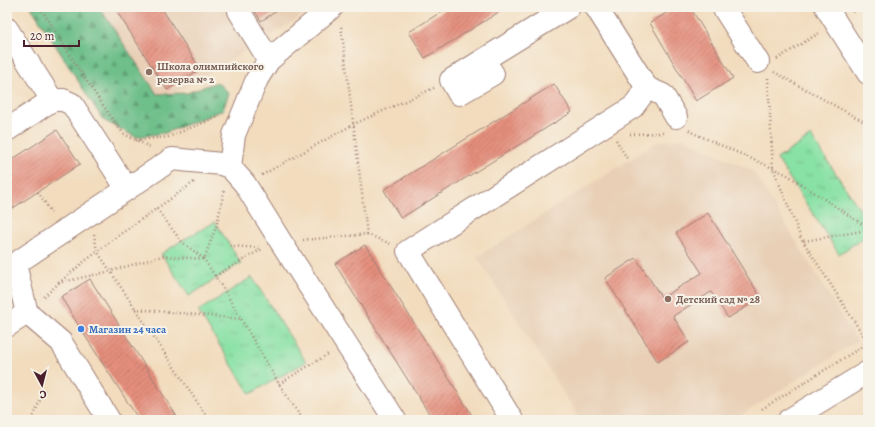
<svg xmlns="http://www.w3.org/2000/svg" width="875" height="427" font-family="Alegreya,serif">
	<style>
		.built { fill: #e8cfb6 }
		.forest { fill: url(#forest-firs); stroke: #5c6f5a }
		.park { fill: url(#park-tufts); stroke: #698068 }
		.building { fill: url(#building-hatch) }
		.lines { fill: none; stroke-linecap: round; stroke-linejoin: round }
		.minor-casing { stroke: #9e7e74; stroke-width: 24 }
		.path { stroke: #9e7e74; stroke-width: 2.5; stroke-dasharray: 1 3; stroke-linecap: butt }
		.minor { stroke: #fff; stroke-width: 22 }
		.education-dot { fill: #8d6e63; stroke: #f7f3e8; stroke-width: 1.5 }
		.shop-dot { fill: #3f7fe0; stroke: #f7f3e8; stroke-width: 1.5 }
		.labels { text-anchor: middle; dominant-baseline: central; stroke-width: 4; stroke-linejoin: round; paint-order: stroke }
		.education-label { font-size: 11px; font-weight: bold; fill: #785e54; stroke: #f7f3e8; text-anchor: start }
		.shop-label { font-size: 11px; font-weight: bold; fill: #366cbe; stroke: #f7f3e8; text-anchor: start }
	</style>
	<defs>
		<pattern id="forest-firs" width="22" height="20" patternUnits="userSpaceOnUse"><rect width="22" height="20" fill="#6ebf8a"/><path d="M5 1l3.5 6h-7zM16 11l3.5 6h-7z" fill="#5c9b71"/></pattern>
		<pattern id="park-tufts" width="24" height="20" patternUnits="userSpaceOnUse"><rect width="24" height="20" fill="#88e1a5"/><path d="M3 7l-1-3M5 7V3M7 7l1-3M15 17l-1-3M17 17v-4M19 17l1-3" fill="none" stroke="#77c18e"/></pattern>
		<pattern id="building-hatch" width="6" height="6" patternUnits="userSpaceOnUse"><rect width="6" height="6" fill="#e58f7e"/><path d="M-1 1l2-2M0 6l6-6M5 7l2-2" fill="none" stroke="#bc7467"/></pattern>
	</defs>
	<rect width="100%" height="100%" fill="#f7f3e8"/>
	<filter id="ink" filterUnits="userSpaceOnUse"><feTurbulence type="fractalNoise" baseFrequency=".025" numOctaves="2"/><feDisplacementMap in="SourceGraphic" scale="8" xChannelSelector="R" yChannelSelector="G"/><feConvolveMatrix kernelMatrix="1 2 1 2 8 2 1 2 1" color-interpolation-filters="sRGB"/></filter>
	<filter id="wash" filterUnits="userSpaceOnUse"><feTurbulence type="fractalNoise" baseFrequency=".012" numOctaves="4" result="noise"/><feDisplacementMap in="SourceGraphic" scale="16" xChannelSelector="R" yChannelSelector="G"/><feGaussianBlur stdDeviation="0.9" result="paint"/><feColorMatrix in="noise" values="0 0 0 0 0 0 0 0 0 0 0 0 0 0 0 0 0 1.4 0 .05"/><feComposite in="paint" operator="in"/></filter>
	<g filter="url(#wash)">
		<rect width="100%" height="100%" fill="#f2dcbd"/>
		<g class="built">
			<path d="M46,7h271l-173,105z"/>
			<path d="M683,138l70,33 104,170 -123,79h-153l-104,-163 180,-115z"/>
		</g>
		<path class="forest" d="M31,7h68l58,87 30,-1 30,-11 12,11 -6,17 -58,23 -29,4 -33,-17z"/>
		<g class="park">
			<path d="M811,136l57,86v13l-29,19 -62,-95z"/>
			<path d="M215,222l26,41 -52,33 -28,-42 20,-13z"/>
			<path d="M252,277l54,85 -56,32 -52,-83z"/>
		</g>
		<g id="blocks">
			<g class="building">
				<path d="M114,7h47l39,62 -33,21z"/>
				<path d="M252,7h31l-22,14z"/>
				<path d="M449,7h58l-82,51 -16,-26z"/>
				<path d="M676,7h14l43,71 -37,23 -46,-78z"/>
				<path d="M554,84l18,28 -171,106 -17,-28z"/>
				<path d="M57,130l23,34 -73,48v-49z"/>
				<path d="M708,213l53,85 -33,20 -17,-26 -38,24 16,26 -31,20 -53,-84 31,-20 26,40 40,-25 -26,-40z"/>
				<path d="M365,245l110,175h-42l-98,-156z"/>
				<path d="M90,279l89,141h-40l-57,-89 -21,-34z"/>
			</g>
		</g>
	</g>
	<g filter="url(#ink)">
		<use href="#blocks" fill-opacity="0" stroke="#9e7e74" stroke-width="1"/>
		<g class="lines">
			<g class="minor-casing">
				<g id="minor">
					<path d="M596,7l51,81 16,7 13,22"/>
					<path d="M723,7l35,55"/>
					<path d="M826,7l42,66"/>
					<path d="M239,11l30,49"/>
					<path d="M7,29l45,71h11l9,4 55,85 45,-30 49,5 9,3 15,17 36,58 114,178"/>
					<path d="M484,60l9,14 -34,20 -8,-14 118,-73"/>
					<path d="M7,130l45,-30"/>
					<path d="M230,167l4,-32 23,-56 12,-19 63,-53"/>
					<path d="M27,313l34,29 48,78"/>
					<path d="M7,326l20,-13 -12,-49 112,-75"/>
					<path d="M512,420l-104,-169 225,-144 14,-19"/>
					<path d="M789,420l79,-48"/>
				</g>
			</g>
			<g class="path">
				<path d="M40,7l40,64 37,55 7,8 28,14"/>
				<path d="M852,12l8,-5"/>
				<path d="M777,59l42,-26"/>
				<path d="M774,72l94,52"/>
				<path d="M768,78l5,90 28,70 67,105"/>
				<path d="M689,130l2,2 95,42 82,54"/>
				<path d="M630,134l33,-1"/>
				<path d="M136,140l32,-3 52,-21"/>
				<path d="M616,140l12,20"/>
				<path d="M262,175l92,-51 80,-36"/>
				<path d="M38,192l15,23"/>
				<path d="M157,209l24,32 23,18 22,34 53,91 24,36"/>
				<path d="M94,234l3,17 112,169"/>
				<path d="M367,234l24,10"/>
				<path d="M303,240l64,-6 -26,-209"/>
				<path d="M804,241l64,-11"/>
				<path d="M230,246l32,2"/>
				<path d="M215,276l47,-27"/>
				<path d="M58,283l53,-12 51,-15 42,3 13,-35 7,-33"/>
				<path d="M44,297c45,-44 99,-78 150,-115"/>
				<path d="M135,309l106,10"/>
				<path d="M279,384l51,-31"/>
				<path d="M762,409l106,-66"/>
				<path d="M32,420l13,-32"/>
			</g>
			<use href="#minor" class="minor"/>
		</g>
	</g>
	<g class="education-dot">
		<circle cx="149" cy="72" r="4"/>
		<circle cx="668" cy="299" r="4"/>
	</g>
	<circle class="shop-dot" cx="81" cy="329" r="4"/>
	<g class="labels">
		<g class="education-label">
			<text x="157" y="66">Школа олимпийского<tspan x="157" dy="13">резерва № 2</tspan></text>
			<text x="676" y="299">Детский сад № 28</text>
		</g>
		<g class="shop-label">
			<text x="89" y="329">Магазин 24 часа</text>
		</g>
	</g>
	<rect width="875" height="427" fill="none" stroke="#f7f3e8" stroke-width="24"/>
	<g transform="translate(42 385) rotate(173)" stroke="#f7f3e8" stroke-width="3" paint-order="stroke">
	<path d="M0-3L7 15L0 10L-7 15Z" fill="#4a1f2b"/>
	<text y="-6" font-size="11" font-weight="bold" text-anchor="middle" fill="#4a1f2b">С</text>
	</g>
	<path d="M24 40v6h55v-6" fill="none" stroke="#4a1f2b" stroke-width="2"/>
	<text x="30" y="40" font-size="12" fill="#4a1f2b" stroke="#f7f3e8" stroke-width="3" paint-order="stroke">20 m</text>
</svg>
